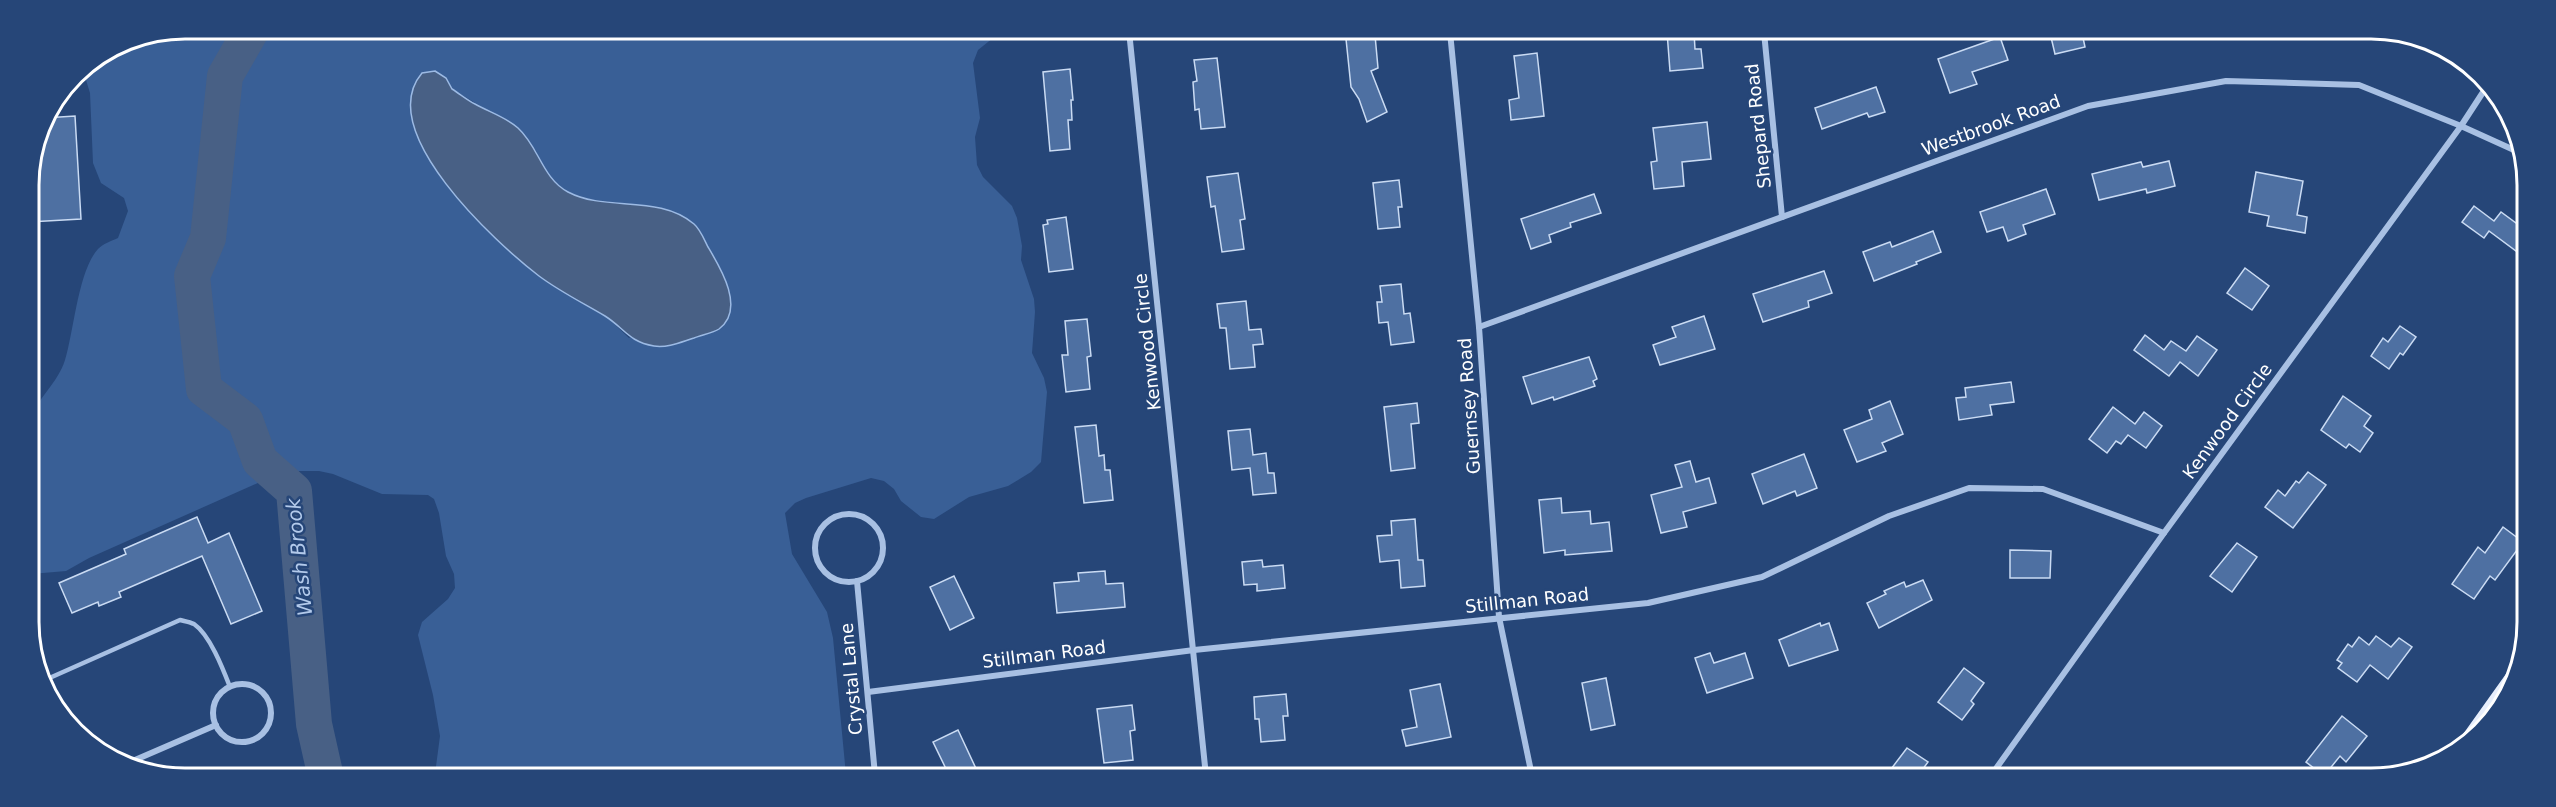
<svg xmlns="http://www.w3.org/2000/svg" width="2556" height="807" font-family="'DejaVu Sans',sans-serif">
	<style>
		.green { fill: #395f96; fill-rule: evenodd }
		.water { fill: #486085; stroke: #9cbae4; stroke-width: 1.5 }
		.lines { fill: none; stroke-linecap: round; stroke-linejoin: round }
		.river { stroke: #486085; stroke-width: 36 }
		.building { fill: #4e70a2; stroke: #cadbf3; stroke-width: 1.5 }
		.lane { stroke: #a8c0e3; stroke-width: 4.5 }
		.street { stroke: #a8c0e3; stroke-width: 6 }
		.primary { stroke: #e7eefc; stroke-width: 15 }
		.labels { text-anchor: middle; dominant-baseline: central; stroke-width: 5; stroke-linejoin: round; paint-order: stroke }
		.street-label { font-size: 18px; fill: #fff; stroke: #264678 }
		.water-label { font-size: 20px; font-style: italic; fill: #b3caeb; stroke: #264678 }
		.rim { fill: none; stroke: #fff; stroke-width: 3 }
	</style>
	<rect width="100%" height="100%" fill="#264678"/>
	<path class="green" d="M185,29l818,1 -25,20 -5,13 7,55 -5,19 2,28 6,12 29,29 5,12 5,28 -1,14 13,39 1,13 -3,41 12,25 3,14 -6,70 -10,10 -23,14 -39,11 -35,22 -13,-2 -20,-16 -7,-12 -10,-8 -13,-3 -65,20 -11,5 -10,10 7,41 35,58 6,26 13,137 -411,-1 5,-38 -7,-41 -15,-60 4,-13 26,-23 7,-11 -1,-14 -8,-18 -7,-43 -5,-14 -6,-4 -46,-1 -49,-20 -14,-3h-26l-33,11 -171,76 -23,13 -35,3 -1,-154c8,-23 28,-37 35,-60 9,-29 13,-89 33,-111 5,-5 13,-8 20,-11l10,-27 -4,-13 -23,-15 -8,-20 -3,-70 -4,-13 3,-14 36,-26zM446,78l6,11 67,40 17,22 11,23 20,18 26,8 66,7 25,10 11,8 31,56 -97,57 -211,-202z"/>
	<path class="water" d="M435,71l11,7 6,11c8,5 15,11 23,15 14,8 31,13 43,24 21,19 24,50 50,64 38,20 91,2 126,32 6,5 10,15 14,23 12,20 38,62 11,82 -6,4 -18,6 -25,9 -13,4 -26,10 -40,8 -25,-4 -30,-18 -49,-30 -22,-13 -46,-25 -66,-40 -43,-33 -166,-145 -117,-203z"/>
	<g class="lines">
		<path class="river" d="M252,29l-27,47 -17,162 -16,38 12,113 41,31 15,41 34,30 20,233 11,49"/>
	</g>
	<g class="building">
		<path d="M1667,32h27l1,17h6l2,19 -33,3z"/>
		<path d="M2050,33h32l3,14 -30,7z"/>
		<path d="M1375,35l3,33 -7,3 16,41 -20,10 -8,-23 -8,-12 -5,-48z"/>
		<path d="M2000,37l8,23 -36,12 5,12 -27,9 -12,-34z"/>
		<path d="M1537,53l7,63 -33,4 -2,-20 10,-2 -5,-42z"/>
		<path d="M1217,58l8,69 -24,2 -2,-20 -4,1 -2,-28 4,-1 -3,-21z"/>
		<path d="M1070,69l3,31h-2l1,20h-4l2,29 -20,2 -7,-79z"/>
		<path d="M1876,87l9,25 -16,5 -2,-4 -45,16 -7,-21z"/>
		<path d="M75,116l6,103 -52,3v-47l15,-57z"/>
		<path d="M1707,122l4,37 -29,3 2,24 -30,3 -3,-27 6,-1 -4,-33z"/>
		<path d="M2169,161l6,25 -28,7 -1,-4 -47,11 -7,-26 49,-12 2,5z"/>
		<path d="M2256,172l47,9 -6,34 10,2 -2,16 -38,-7 2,-10 -20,-4z"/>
		<path d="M1238,173l7,46 -5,1 4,29 -22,3 -7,-46 -4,1 -4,-30z"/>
		<path d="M1399,180l3,27h-4l2,20 -22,2 -5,-46z"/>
		<path d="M2046,189l9,25 -32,11 3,9 -18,7 -5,-14 -16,5 -7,-20z"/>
		<path d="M1594,194l7,19 -31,10 1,4 -22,8 2,7 -20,7 -10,-30z"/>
		<path d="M2474,206l20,15 7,-9 23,17v28l-35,-26 -5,7 -22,-16z"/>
		<path d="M1066,217l7,52 -24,3 -6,-47 5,-1 -1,-4z"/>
		<path d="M1933,231l8,21 -25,10 1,2 -43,17 -11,-29 27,-10 2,5z"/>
		<path d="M2245,268l24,18 -17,24 -25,-17z"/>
		<path d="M1824,271l8,22 -24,8 1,6 -46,15 -10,-28z"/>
		<path d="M1401,284l3,30 6,-1 4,29 -23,3 -3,-23 -9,1 -2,-21h5l-2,-16z"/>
		<path d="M1246,301l3,29 12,-1 2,15 -10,1 2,22 -25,2 -4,-41h-6l-3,-24z"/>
		<path d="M1704,316l11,33 -55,16 -7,-20 23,-8 -4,-10z"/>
		<path d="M1087,319l4,37 -4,1 3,32 -24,3 -4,-37h6l-3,-34z"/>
		<path d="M2400,326l16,11 -13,18 -3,-2 -11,16 -18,-13 12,-18 5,4z"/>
		<path d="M2145,335l19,15 7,-9 15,10 11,-15 20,14 -19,26 -18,-14 -11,14 -35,-26z"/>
		<path d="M1589,357l8,22 -4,2 2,5 -41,14 -1,-3 -21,7 -9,-27z"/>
		<path d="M2011,382l3,20 -24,3 2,10 -33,5 -3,-22 10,-1 -1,-9z"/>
		<path d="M2343,396l28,20 -7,10 9,7 -13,19 -11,-8 -3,4 -25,-18z"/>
		<path d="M1890,401l13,33 -21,9 4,8 -29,11 -13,-32 28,-11 -3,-9z"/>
		<path d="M1417,403l2,20 -8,1 4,44 -24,3 -7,-64z"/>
		<path d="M2113,407l22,17 9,-12 18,14 -16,22 -18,-13 -7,9 -5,-3 -9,12 -18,-14z"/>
		<path d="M1096,425l3,31 5,-1 1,15h5l3,30 -29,3 -9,-76z"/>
		<path d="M1250,429l3,26 13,-2 2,20h6l2,20 -23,2 -3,-27 -18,2 -4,-39z"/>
		<path d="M1804,454l13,34 -20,8 -2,-5 -32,13 -11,-30z"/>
		<path d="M1690,461l6,21 13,-4 7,25 -33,9 4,15 -26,6 -10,-38 31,-8 -7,-22z"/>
		<path d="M2308,472l18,13 -33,43 -28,-21 13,-17 7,6 11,-15 3,2z"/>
		<path d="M1561,498l1,15 28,-2 1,13 18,-2 3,29 -47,4v-5l-21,3 -5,-53z"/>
		<path d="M197,517l11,26 21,-10 33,78 -31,13 -29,-68 -83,36 2,5 -22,9 -1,-4 -26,11 -13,-30 67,-29 -2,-5z"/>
		<path d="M1415,519l3,41h5l2,26 -24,2 -2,-28 -19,2 -3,-26 15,-1 -1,-14z"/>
		<path d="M2503,527l20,15 -28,38 -5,-4 -16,23 -22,-15 26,-37 7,6z"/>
		<path d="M2237,543l20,14 -25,35 -22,-16z"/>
		<path d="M2010,550l41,1 -1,27h-40z"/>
		<path d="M1262,560l1,7 20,-2 2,23 -28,3v-7l-13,1 -2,-23z"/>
		<path d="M1105,571l1,13 17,-1 2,24 -68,6 -3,-30 25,-2 -1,-8z"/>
		<path d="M954,576l20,42 -24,12 -20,-43z"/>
		<path d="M1923,580l9,20 -53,28 -12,-25 19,-9 -2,-3 20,-9 2,5z"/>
		<path d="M1820,623l1,3 8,-3 9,27 -49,16 -10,-26z"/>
		<path d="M2376,636l15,11 8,-9 13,9 -24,32 -18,-14 -13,17 -19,-14 4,-5 -5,-3 11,-16 4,3 7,-10 10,8z"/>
		<path d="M1710,653l4,10 31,-10 8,25 -46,15 -12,-35z"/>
		<path d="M1964,668l20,15 -13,18 3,3 -12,16 -24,-18z"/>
		<path d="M1606,678l9,47 -24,5 -9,-47z"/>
		<path d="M1440,684l11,53 -45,9 -4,-16 15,-3 -7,-37z"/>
		<path d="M1286,694l2,22h-5l2,24 -24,2 -2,-23h-4l-1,-22z"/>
		<path d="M1132,705l3,25 -5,1 3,29 -29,3 -7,-54z"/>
		<path d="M2342,716l25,20 -21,26 -6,-6 -16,20 -18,-14z"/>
		<path d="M958,730l21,45h-30l-16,-33z"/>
		<path d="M1907,748l21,14 -11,15h-32z"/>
	</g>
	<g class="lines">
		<path class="lane" d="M45,680l135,-60c4,1 10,2 14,4 16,11 29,45 36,63"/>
		<g class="street">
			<path d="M1129,31l77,745"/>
			<path d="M1450,32l29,295 20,290 33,159"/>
			<path d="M1764,32l18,185"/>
			<path d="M1479,327l609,-221 138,-25 133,4 102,41 64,29"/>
			<circle cx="849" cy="548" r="34"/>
			<path d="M857,581l18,194"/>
			<circle cx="242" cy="713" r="29"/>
			<path d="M868,692l326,-42 454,-47 114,-26 127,-61 80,-28 74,1 121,44"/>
			<path d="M128,763l88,-38"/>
			<path d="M1990,777l174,-244 297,-407 28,-43"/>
		</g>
		<path class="primary" d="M2463,747l57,-80"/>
	</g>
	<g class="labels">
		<g class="street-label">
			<text transform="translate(1991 125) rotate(-20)">Westbrook Road</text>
			<text transform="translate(1758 126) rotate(-96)">Shepard Road</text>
			<text transform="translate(1147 342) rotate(-96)">Kenwood Circle</text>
			<text transform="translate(1469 406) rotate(-94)">Guernsey Road</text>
			<text transform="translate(2227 421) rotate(-54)">Kenwood Circle</text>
			<text transform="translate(1527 600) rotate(-6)">Stillman Road</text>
			<text transform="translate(1044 654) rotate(-7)">Stillman Road</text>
			<text transform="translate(851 679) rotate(-95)">Crystal Lane</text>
		</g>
		<g class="water-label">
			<text transform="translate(299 557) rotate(-96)">Wash Brook</text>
		</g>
	</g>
	<path d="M0 0H2556V807H0ZM185 39H2371A146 146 0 0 1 2517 185V622A146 146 0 0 1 2371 768H185A146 146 0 0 1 39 622V185A146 146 0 0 1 185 39Z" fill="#264678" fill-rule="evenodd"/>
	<path class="rim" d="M185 39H2371A146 146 0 0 1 2517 185V622A146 146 0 0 1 2371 768H185A146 146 0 0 1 39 622V185A146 146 0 0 1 185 39Z"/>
</svg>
